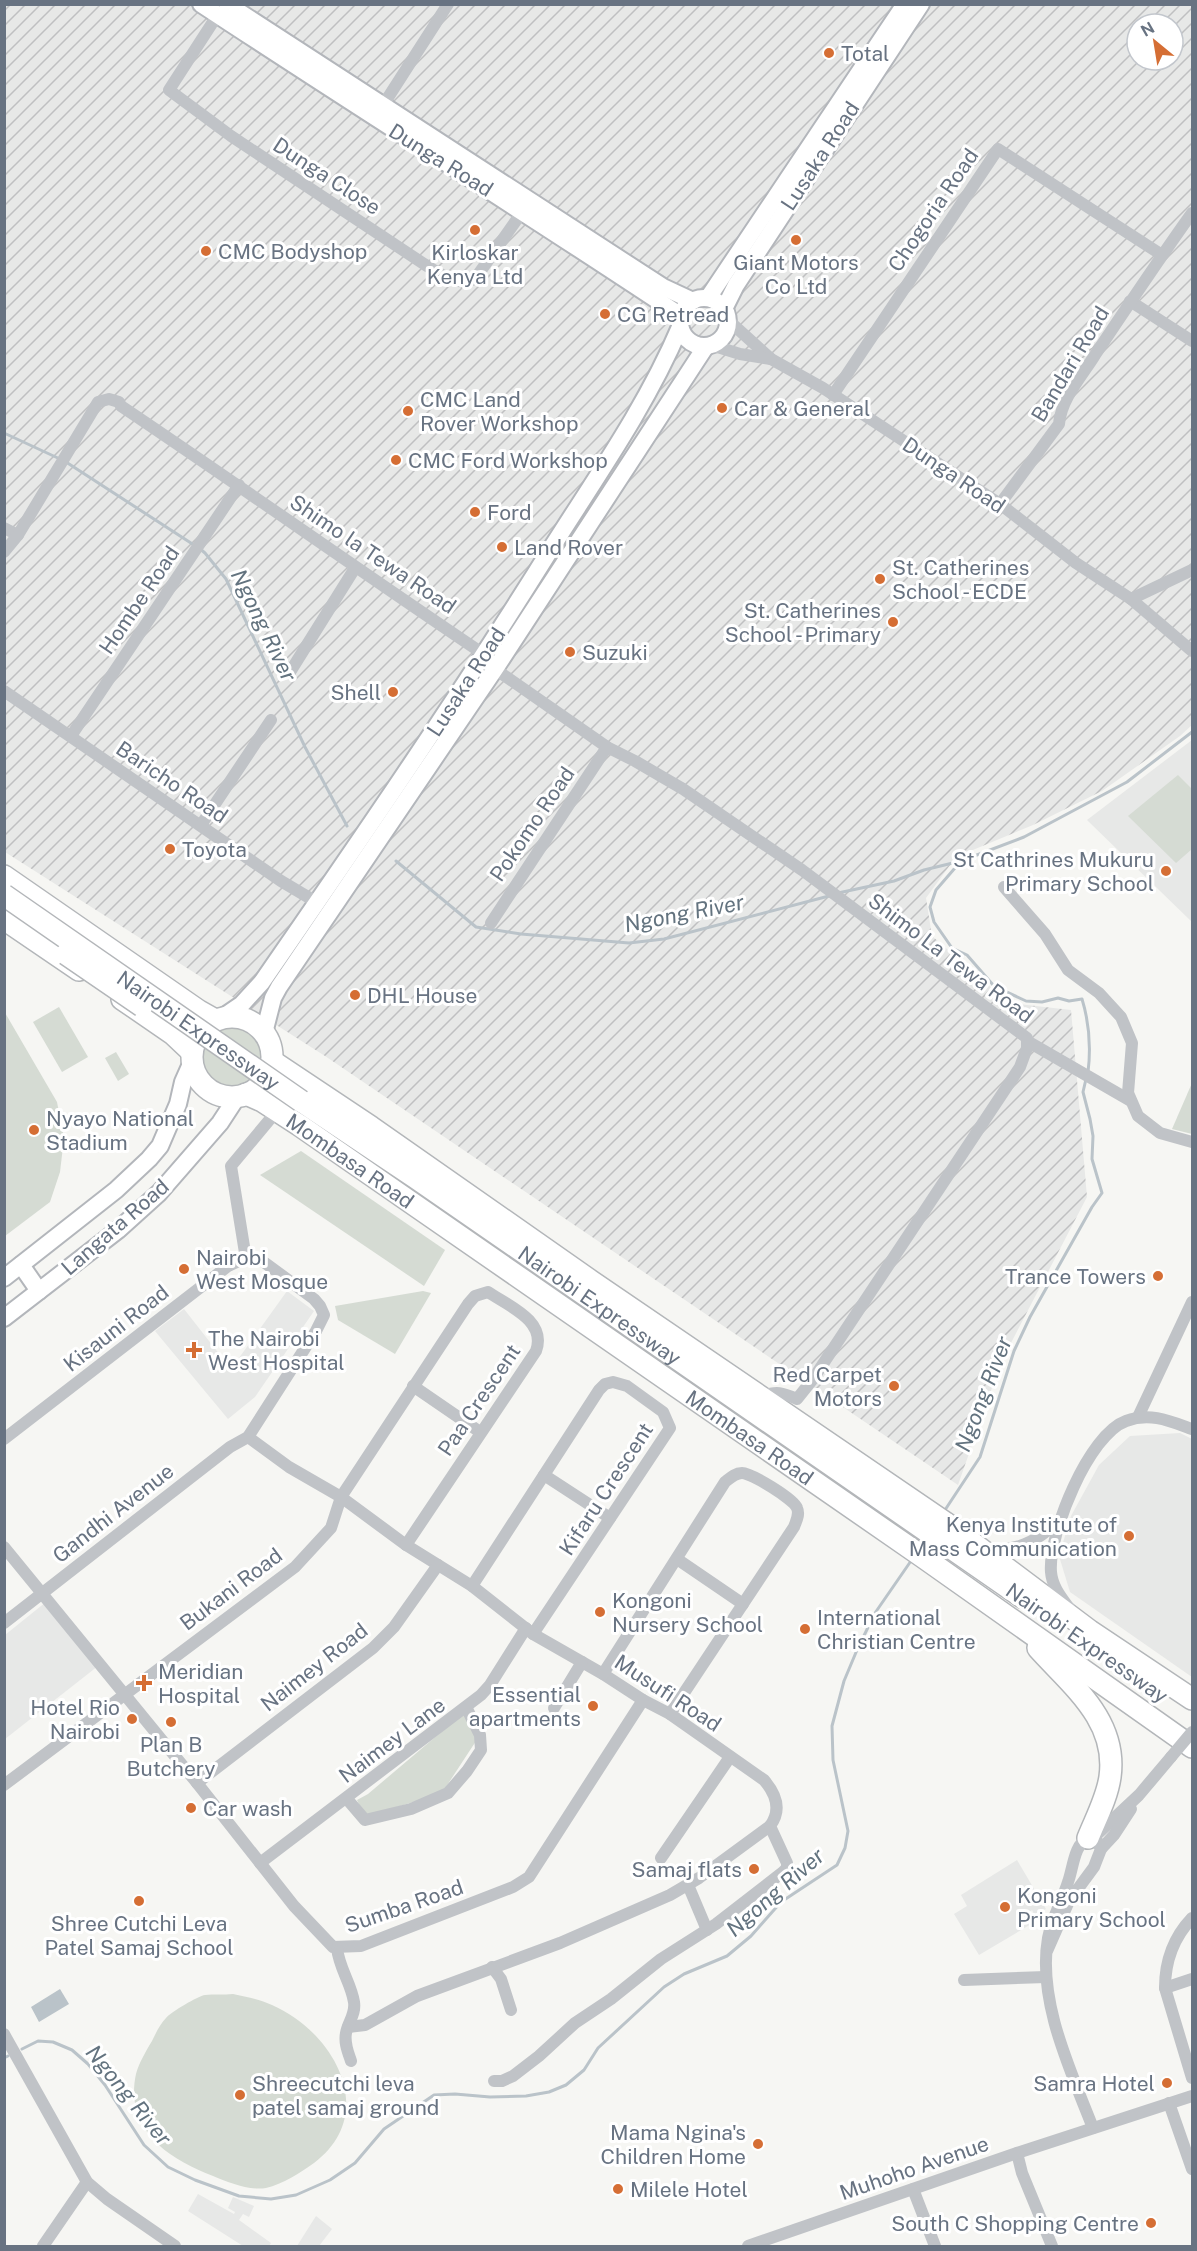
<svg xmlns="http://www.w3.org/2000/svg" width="1197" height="2251" font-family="'Public Sans',sans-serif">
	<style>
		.built { fill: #e7e8e7 }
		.industrial { fill: url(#industrial-furrows); fill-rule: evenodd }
		.green { fill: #d5dbd3 }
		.water { fill: #bac3c9 }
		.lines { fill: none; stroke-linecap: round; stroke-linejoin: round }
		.stream { stroke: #bac3c9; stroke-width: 3 }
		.secondary-casing { stroke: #b3b6bb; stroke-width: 20 }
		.highway-casing { stroke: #b3b6b9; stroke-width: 24 }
		.street { stroke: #c0c3c7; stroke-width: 12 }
		.secondary { stroke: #fff; stroke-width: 16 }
		.highway { stroke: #fff; stroke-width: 21 }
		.highway-bridge-casing { stroke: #b3b6b9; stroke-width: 24; stroke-linecap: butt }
		.street-bridge { stroke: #c0c3c7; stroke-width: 12 }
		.highway-bridge { stroke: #fff; stroke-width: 21 }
		.poi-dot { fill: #d56e34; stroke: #fff; stroke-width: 2 }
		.labels { text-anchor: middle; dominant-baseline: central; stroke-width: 6; stroke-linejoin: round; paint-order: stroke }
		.poi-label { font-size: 21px; fill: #687382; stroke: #fff; text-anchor: start }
		.street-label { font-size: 21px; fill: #687382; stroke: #fff }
		.water-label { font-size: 22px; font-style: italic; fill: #63737f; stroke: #fff }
	</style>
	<defs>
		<pattern id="industrial-furrows" width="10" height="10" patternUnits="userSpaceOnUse" patternTransform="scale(1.5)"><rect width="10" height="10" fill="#e7e8e7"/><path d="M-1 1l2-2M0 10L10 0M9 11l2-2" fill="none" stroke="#bfc0c1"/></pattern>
	</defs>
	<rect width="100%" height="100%" fill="#f6f6f3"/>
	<g class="built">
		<path d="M1192,740v182l-105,-102z"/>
		<path d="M287,1291l27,20 -59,86 -27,22 -73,-88 29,-22 47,60z"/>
		<path d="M1180,1433l12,6v238l-122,-85 -11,-36 12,-40 28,-51 31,-29z"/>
		<path d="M46,1602l52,64 -93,73v-104z"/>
		<path d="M1017,1860l29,49 -11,7 -3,-6 -4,4 5,9 -54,32 -25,-41 13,-8 -6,-11z"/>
		<path d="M198,2194l36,20 1,-2 -7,-4 5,-11 21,9 -5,11 -6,-3 -4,6 32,23 -2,3h-26l-55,-35z"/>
		<path d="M316,2216l16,13 -13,17h-22z"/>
	</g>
	<path class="industrial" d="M4,5h1188v720l-12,11 -78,55 -69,34 -77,32 -30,41 6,38 77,67 62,7 16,187 -86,165 -43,123 -633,-429 -320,-204zM1137,24h36v36h-36z"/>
	<g class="green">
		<path d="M1178,775l14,14v60l-16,14 -48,-47z"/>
		<path d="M59,1007l29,50 -26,15 -29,-50z"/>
		<path d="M4,1011l53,91 7,36 -4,34 -10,30 -45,34z"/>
		<circle cx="232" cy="1057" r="32"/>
		<path d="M116,1052l13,22 -11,7 -13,-23z"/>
		<path d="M1192,1083v51l-20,-5z"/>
		<path d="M301,1151l144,99 -21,36 -164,-111z"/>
		<path d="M423,1291l8,2 -36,61 -57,-34 -3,-14z"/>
		<path d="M466,1707l12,31 -36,55 -77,24 -8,-17 11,-6 78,-66z"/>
		<path d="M233,1994c13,3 27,5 39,11 62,27 108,108 42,158 -14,10 -31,21 -48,25 -17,3 -38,-6 -53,-12 -45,-17 -89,-47 -77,-102 3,-11 10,-23 16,-33 4,-8 8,-17 14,-23 5,-6 32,-22 39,-23 9,-1 19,0 28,-1z"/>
	</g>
	<path class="water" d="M60,1989l9,15 -30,18 -8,-15z"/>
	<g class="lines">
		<g class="stream">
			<path d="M4,433l56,26"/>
			<path d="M66,462l128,83"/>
			<path d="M199,548l6,5 21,26 79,168 42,79"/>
			<path d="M396,861l80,66 45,7 108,9 35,-4 165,-43"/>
			<path d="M961,861l-25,29 -6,17 4,15 18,26 15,7 27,31 32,15 16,1 16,-4 11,3 13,-2c7,23 9,49 6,73"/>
			<path d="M838,893l56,-12 30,-11 37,-9 63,-24 103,-55 65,-50"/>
			<path d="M943,1513l37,-56 34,-106 16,-34 62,-110 10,-14 -10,-34 1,-23 -3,-17 -7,-27 3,-13"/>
			<path d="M22,2049l16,-8 15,1 19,8 16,14 17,21 39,60 24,22 27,13 44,16 32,3 25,-4 34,-15 25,-17 29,-34 50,-34 21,-1 35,3 36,-1 23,-4 17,-7 18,-15 14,-22 66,-61 20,-13 43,-18 24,-20 30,-34 56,-37 8,-17 3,-17 -15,-71 -1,-34 12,-45 13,-31 18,-37 38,-55"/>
			<path d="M4,2058l4,-2"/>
		</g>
		<g class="secondary-casing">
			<g id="secondary">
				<path d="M201,4c159,105 321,206 480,312"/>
				<path d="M227,4l436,283 30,14"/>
				<path d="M708,298l197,-294"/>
				<circle cx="704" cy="322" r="24"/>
				<path d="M724,309l12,-24 185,-281"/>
				<path d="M223,1017l19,-13 20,-22c99,-143 198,-287 290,-435 45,-71 95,-142 128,-220"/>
				<path d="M264,1033l9,-35 6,-11 216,-318 211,-323"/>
				<path d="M21,1265l18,26"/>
				<path d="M4,1278l112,-88 33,-31 11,-13 18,-42 5,-22 8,-18"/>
				<path d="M4,1318l114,-88 41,-37 61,-70 17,-26"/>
			</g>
		</g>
		<g class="highway-casing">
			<g id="highway">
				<path d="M4,876l195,135 16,9"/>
				<path d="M4,919l75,51"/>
				<path d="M122,999l51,35 18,17"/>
				<circle cx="232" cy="1057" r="40"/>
				<path d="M272,1061l99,66 220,154 359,245 140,105 102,68"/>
				<path id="s1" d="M246,1094l16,7 37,24 624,432 269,190"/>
				<path id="s2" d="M301,1101l115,77 606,419"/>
				<path d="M1038,1648c33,37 80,72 72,129 -3,21 -14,41 -22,61"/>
			</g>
		</g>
		<g class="street">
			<path d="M222,8l-53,82 62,46 193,128c17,10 32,23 51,15l52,-74"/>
			<path d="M380,110l68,-106"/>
			<path d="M1130,301l62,40"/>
			<path d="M728,320l43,39 52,29 177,116 76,59 55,36 61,52"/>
			<path d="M711,345l29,9 31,5"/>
			<path d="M833,395l165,-246 164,106"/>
			<path d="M1000,504l59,-80c2,-25 23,-48 36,-69 32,-48 64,-96 97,-142"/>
			<path d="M4,528l14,7"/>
			<path d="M4,552l14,-17 80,-133 11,-3 10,3 2,4c122,82 242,167 364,249"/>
			<path d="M1131,599l61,-29"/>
			<path d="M495,669l112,78 28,14 48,28 119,81 225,168v10l-7,19 -207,312 -16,20c-14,-6 -21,-9 -35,-2"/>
			<path d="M290,672l65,-104"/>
			<path d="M4,691l277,190 37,22"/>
			<path d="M71,736l168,-251"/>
			<path d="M201,825l70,-105"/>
			<path d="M1004,887l41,47 23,36 31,23 22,24 11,26 -4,50 10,23 22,17 32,9"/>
			<path d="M491,923l116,-176"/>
			<path d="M1027,1041l104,60"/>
			<path d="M246,1259l-15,-93 45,-54"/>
			<path d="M413,1386l67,46"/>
			<path d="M1138,1417l54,-115"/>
			<path d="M248,1437l41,30 52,30 65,48 66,41 61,48 70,40 40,26 27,14 94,66c12,14 18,30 6,46l-71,52 -29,17 -110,48 -143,53 -52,29 -17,2"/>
			<path d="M4,1439l224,-173 15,-7 18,1 53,39 6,7 4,9 -8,16 -68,106 -18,10 -226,176"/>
			<path d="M544,1475l66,43"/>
			<path d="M4,1547l193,236 97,123 39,41 28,-1 152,-59 16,-10 114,-177"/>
			<path d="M984,1548c31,6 53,-7 76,-28"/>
			<path d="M677,1559l66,45"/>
			<path d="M472,1586l127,-196 6,-6 8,-2 14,4 36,26 7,16 -137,206"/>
			<path d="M1069,1608c-8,-11 -17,-22 -18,-36 -3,-38 38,-138 75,-151 24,-9 44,0 66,8"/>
			<path d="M603,1674l122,-192c5,-4 10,-9 17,-9 9,0 52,26 55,35 3,7 -1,13 -3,19l-124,187"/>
			<path d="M554,1708l28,-46"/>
			<path d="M197,1783l176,-135 21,-21 44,-62"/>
			<path d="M4,1785l291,-218 36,-39 10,-31 127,-193 7,-8 13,-4c21,14 59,29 48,59l-130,194"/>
			<path d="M347,1799l18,21 46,-11 37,-16 19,-22 14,-21 -1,-15 -14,-28"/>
			<path d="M1093,1838l46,-43 32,-38"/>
			<path d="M1101,1849l13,-14 17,-26"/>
			<path d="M661,1858l69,-101"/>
			<path d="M260,1863l221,-168 9,-10 36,-57"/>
			<path d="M688,1885l19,45"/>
			<path d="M1192,1918c-18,19 -27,44 -27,70l27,90"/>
			<path d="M337,1948c2,20 14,35 17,54 2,12 -6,20 -8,31 -2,10 2,19 5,28"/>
			<path d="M1047,1951l22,-50 25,-34 7,-18 -5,-10 -8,-1c-14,6 -15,31 -20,44 -6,19 -16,36 -20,56 -11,63 23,133 45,190"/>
			<path d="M492,1967l9,12 10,31"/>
			<path d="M964,1980l82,-3"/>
			<path d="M1165,1988l27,-9"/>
			<path d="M4,2034l83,148 20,17 68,47"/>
			<path d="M494,2081h8l11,-5 26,-20 36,-33 36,-24 50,-40 55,-35 67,-52 4,-4v-5l-17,-37"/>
			<path d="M1169,2103l23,66"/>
			<path d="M1017,2153l5,20 30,73"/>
			<path d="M913,2189l22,57"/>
			<path d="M43,2246l44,-64"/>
			<path d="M748,2246l269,-93 175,-57"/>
		</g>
		<use href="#secondary" class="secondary"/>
		<use href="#highway" class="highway"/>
		<g class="highway-bridge-casing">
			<g id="highway-bridge">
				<path id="s3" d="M4,895l297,206"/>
				<path d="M66,954l76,52"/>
			</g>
		</g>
		<path class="street-bridge" d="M1171,1757l21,-25"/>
		<use href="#highway-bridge" class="highway-bridge"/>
	</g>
	<g class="poi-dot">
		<circle cx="829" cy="53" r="6"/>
		<circle cx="475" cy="230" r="6"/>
		<circle cx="796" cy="240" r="6"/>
		<circle cx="206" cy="251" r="6"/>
		<circle cx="605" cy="314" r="6"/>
		<circle cx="722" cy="408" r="6"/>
		<circle cx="408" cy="411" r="6"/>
		<circle cx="396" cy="460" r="6"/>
		<circle cx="475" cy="512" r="6"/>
		<circle cx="502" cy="547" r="6"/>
		<circle cx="880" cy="579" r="6"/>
		<circle cx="893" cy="622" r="6"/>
		<circle cx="570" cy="652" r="6"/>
		<circle cx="393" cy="692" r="6"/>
		<circle cx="170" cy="849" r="6"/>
		<circle cx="1166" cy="871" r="6"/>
		<circle cx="355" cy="995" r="6"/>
		<circle cx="34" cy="1130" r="6"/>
		<circle cx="184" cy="1269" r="6"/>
		<circle cx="1158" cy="1276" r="6"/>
		<path d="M191 1341h6v6h6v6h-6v6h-6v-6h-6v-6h6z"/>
		<circle cx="894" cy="1386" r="6"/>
		<circle cx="1129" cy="1536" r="6"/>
		<circle cx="600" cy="1612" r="6"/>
		<circle cx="805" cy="1629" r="6"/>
		<path d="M141 1674h6v6h6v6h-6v6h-6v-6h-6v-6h6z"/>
		<circle cx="593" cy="1706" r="6"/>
		<circle cx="132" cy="1719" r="6"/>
		<circle cx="171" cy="1722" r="6"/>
		<circle cx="191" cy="1808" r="6"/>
		<circle cx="754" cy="1869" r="6"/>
		<circle cx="139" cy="1901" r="6"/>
		<circle cx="1005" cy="1907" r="6"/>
		<circle cx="1167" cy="2083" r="6"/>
		<circle cx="240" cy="2095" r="6"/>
		<circle cx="758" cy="2144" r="6"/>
		<circle cx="618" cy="2189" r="6"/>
		<circle cx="1151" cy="2223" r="6"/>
	</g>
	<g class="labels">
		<g class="poi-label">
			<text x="841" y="53">Total</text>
			<text x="218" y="251">CMC Bodyshop</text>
			<text x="475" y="252" text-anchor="middle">Kirloskar<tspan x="475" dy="24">Kenya Ltd</tspan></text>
			<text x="796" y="262" text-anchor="middle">Giant Motors<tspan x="796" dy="24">Co Ltd</tspan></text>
			<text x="617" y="314">CG Retread</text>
			<text x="420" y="399">CMC Land<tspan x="420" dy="24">Rover Workshop</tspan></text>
			<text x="734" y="408">Car &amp; General</text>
			<text x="408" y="460">CMC Ford Workshop</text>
			<text x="487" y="512">Ford</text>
			<text x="514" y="547">Land Rover</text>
			<text x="892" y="567">St. Catherines<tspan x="892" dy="24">School - ECDE</tspan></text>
			<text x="881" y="610" text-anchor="end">St. Catherines<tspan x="881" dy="24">School - Primary</tspan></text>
			<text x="582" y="652">Suzuki</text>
			<text x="381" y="692" text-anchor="end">Shell</text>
			<text x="182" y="849">Toyota</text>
			<text x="1154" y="859" text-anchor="end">St Cathrines Mukuru<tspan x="1154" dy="24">Primary School</tspan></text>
			<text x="367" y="995">DHL House</text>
			<text x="46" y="1118">Nyayo National<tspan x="46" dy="24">Stadium</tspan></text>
			<text x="196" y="1257">Nairobi<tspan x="196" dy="24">West Mosque</tspan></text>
			<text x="1146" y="1276" text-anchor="end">Trance Towers</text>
			<text x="208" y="1338">The Nairobi<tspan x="208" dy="24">West Hospital</tspan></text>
			<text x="882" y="1374" text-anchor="end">Red Carpet<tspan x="882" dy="24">Motors</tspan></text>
			<text x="1117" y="1524" text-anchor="end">Kenya Institute of<tspan x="1117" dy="24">Mass Communication</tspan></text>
			<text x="612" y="1600">Kongoni<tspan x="612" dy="24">Nursery School</tspan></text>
			<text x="817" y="1617">International<tspan x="817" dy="24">Christian Centre</tspan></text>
			<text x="158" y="1671">Meridian<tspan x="158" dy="24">Hospital</tspan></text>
			<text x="581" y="1694" text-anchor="end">Essential<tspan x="581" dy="24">apartments</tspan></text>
			<text x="120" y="1707" text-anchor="end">Hotel Rio<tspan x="120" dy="24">Nairobi</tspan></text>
			<text x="171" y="1744" text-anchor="middle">Plan B<tspan x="171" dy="24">Butchery</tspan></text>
			<text x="203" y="1808">Car wash</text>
			<text x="742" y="1869" text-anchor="end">Samaj flats</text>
			<text x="1017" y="1895">Kongoni<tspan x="1017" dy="24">Primary School</tspan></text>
			<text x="139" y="1923" text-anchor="middle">Shree Cutchi Leva<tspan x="139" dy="24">Patel Samaj School</tspan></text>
			<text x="252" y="2083">Shreecutchi leva<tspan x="252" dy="24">patel samaj ground</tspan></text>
			<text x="1155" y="2083" text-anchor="end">Samra Hotel</text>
			<text x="746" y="2132" text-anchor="end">Mama Ngina's<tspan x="746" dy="24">Children Home</tspan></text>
			<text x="630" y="2189">Milele Hotel</text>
			<text x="1139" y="2223" text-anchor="end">South C Shopping Centre</text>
		</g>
		<g class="street-label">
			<text transform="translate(820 156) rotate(-57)">Lusaka Road</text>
			<text transform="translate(441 160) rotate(32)">Dunga Road</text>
			<text transform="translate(327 176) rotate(33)">Dunga Close</text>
			<text transform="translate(933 210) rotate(-56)">Chogoria Road</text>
			<text transform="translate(1070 364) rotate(-59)">Bandari Road</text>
			<text transform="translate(954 475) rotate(34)">Dunga Road</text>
			<text transform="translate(373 554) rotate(34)">Shimo la Tewa Road</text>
			<text transform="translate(139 600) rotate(-56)">Hombe Road</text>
			<text transform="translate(466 682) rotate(-57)">Lusaka Road</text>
			<text transform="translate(172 782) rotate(34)">Baricho Road</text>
			<text transform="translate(532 824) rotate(-56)">Pokomo Road</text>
			<text transform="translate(951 958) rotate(37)">Shimo La Tewa Road</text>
			<text stroke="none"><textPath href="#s3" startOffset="237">Nairobi Expressway</textPath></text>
			<text stroke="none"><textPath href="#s1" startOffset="124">Mombasa Road</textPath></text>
			<text transform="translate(115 1227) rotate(-41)">Langata Road</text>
			<text stroke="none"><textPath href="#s2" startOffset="362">Nairobi Expressway</textPath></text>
			<text transform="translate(116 1328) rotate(-38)">Kisauni Road</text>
			<text transform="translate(479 1400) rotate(-56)">Paa Crescent</text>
			<text stroke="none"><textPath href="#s1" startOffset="610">Mombasa Road</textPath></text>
			<text transform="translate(606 1489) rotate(-57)">Kifaru Crescent</text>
			<text transform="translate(113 1513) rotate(-38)">Gandhi Avenue</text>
			<text transform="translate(231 1589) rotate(-37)">Bukani Road</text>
			<text transform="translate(1087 1643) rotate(35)">Nairobi Expressway</text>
			<text transform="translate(314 1667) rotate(-38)">Naimey Road</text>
			<text transform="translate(668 1693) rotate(33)">Musufi Road</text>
			<text transform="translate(392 1740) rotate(-37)">Naimey Lane</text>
			<text transform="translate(404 1906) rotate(-19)">Sumba Road</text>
			<text transform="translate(914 2168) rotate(-19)">Muhoho Avenue</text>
		</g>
		<g class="water-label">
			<text transform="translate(264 625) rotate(64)">Ngong River</text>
			<text transform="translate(684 913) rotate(-11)">Ngong River</text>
			<text transform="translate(983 1394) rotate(-69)">Ngong River</text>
			<text transform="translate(775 1892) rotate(-41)">Ngong River</text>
			<text transform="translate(129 2095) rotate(51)">Ngong River</text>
		</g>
	</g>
	<rect width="1197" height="2251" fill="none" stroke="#687382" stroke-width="12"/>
	<g transform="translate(1155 42) rotate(330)"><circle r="28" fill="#ffffff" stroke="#c3c7cd" stroke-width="1.5"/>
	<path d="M0-4.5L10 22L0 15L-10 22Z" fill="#d56e34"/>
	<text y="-9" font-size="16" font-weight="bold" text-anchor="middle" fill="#687382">N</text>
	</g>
</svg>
